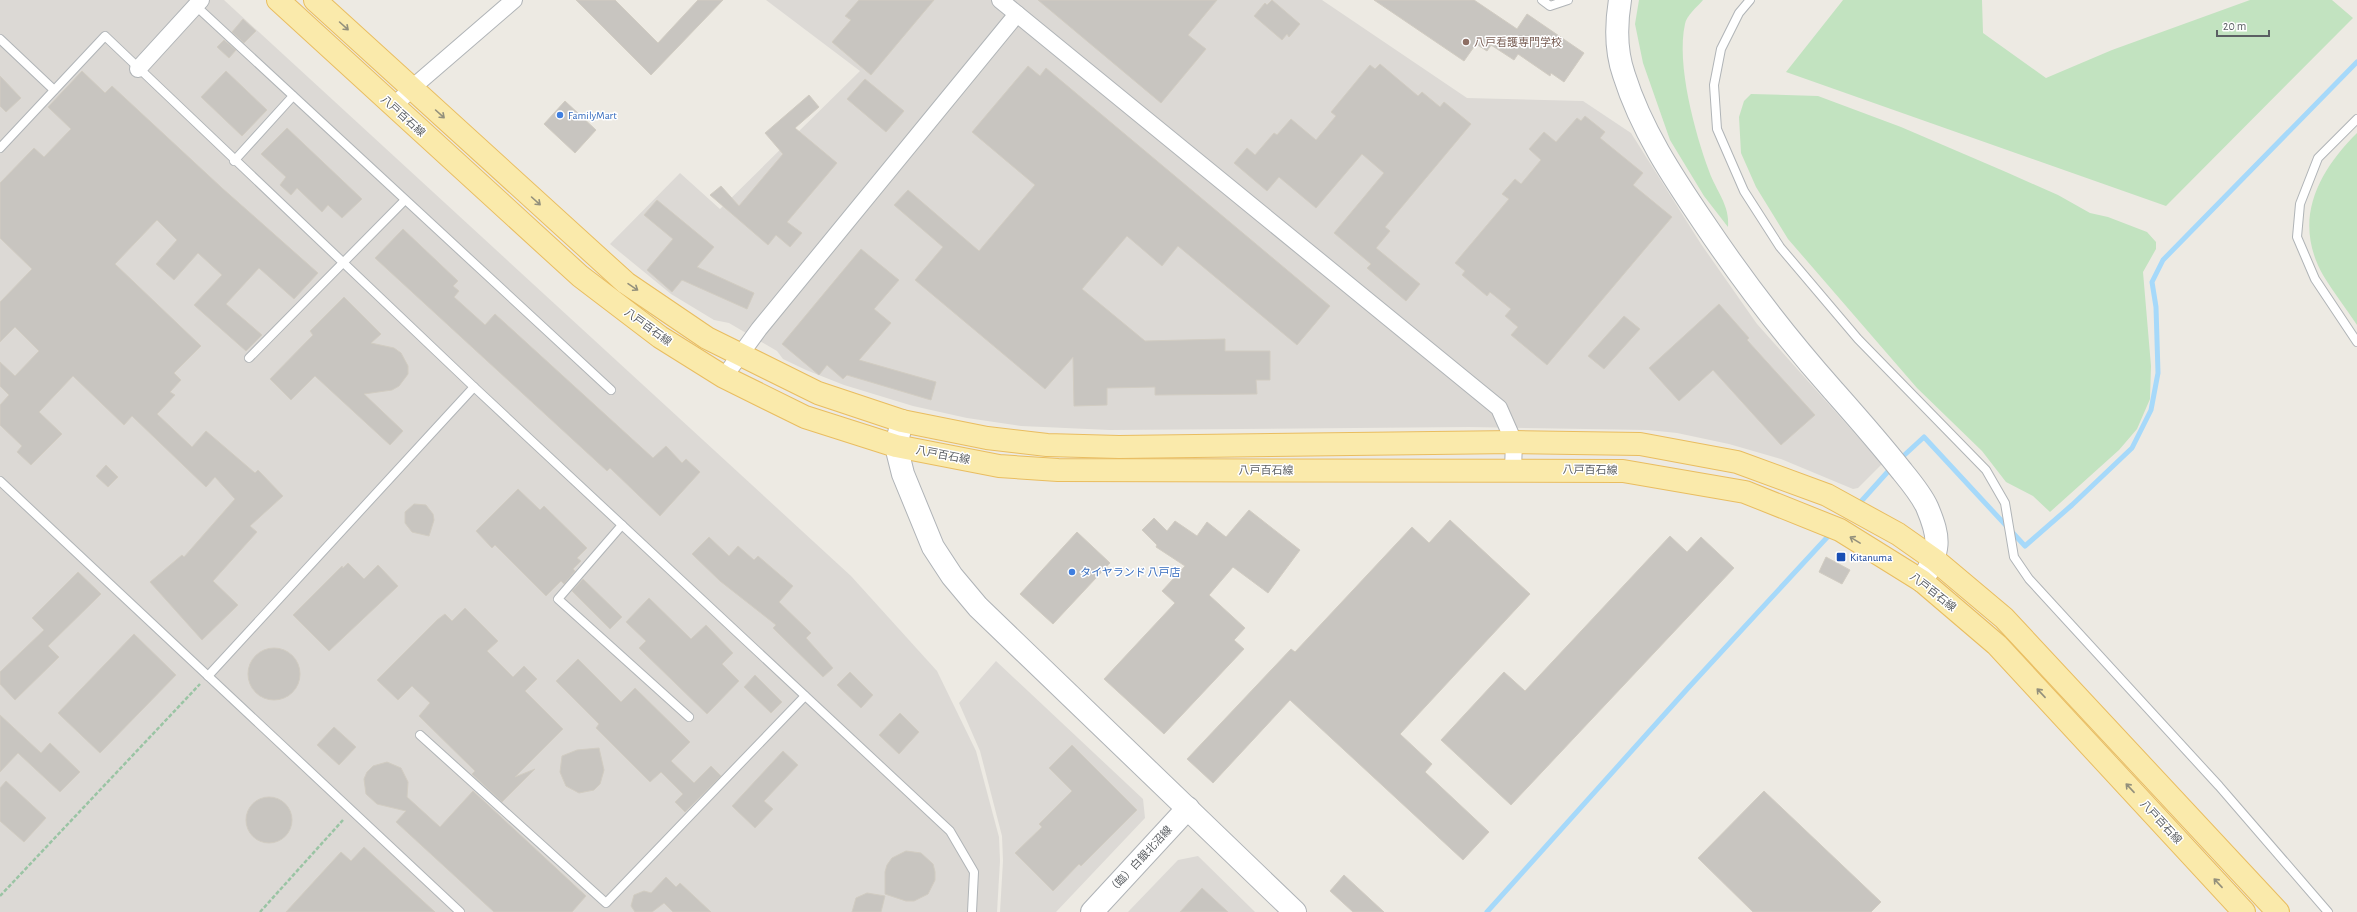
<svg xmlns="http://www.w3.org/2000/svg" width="2357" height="912" font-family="'Alegreya Sans','Noto Sans JP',sans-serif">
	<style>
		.industrial { fill: #dcd9d5 }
		.green { fill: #c2e3c0 }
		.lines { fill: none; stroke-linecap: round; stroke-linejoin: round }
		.stream { stroke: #a6d9fa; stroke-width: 5 }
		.building { fill: #c8c5c0; stroke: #d1ccc2 }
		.lane-casing { stroke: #b0b4b7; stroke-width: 10 }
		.street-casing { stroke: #b0b4b7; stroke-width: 18 }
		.secondary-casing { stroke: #afb3b7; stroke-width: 24 }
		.primary-casing { stroke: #e9bd60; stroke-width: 24 }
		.path { stroke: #9ac4a4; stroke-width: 2.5; stroke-dasharray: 4 2; stroke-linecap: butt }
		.lane { stroke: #fff; stroke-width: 8 }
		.street { stroke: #fff; stroke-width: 16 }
		.secondary { stroke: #fff; stroke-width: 22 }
		.primary { stroke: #faeaab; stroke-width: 22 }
		.oneway { stroke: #93907c }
		.education-dot { fill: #8d6e63; stroke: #fff; stroke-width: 1.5 }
		.shop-dot { fill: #3f7fe0; stroke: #fff; stroke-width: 1.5 }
		.transit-dot { fill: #1a4fb4; stroke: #fff; stroke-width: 1.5 }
		.labels { text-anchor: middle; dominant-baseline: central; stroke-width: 3; stroke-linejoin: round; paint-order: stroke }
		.education-label { font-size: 11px; fill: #785e54; stroke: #fff; text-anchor: start }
		.shop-label { font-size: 11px; fill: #366cbe; stroke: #fff; text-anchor: start }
		.street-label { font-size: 11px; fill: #5b5f63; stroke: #fff }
		.transit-label { font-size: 11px; fill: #164399; stroke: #fff; text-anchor: start }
	</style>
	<rect width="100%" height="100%" fill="#edeae3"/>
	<g class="industrial">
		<path d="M0,0h224l627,576 86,95 39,80 23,86 1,24 -3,51h-997z"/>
		<path d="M766,0h556l145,98 116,3 48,32 70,111 56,80 125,140 -24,24 -5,1 -72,-30 -52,-15 -52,-11 -29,-3 -179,-3 -359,3 -89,-4 -54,-8 -54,-12 -69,-21 -38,-15 -23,-11 -6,-8 -48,-28 -15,-3 -43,-26 -61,-50 70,-71 40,36 140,-138z"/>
		<path d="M996,661l147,138 2,19 -89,94h-56l3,-51 -1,-25 -22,-85 -21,-48z"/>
		<path d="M1198,856l57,56h-127l50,-52z"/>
	</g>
	<g class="green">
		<path d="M1639,0h64c-5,6 -17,16 -18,24 -9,40 10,109 24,147 7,20 21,34 19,56l-24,-31 -34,-56 -27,-77 -8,-39z"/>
		<path d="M1843,0h139l1,33 63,45 66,-28 138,-50h82l21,18 -187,188 -380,-134z"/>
		<path d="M1751,94l67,2 83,31 105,45 52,23 32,18 18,4 39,15 9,10v7l-13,23 8,94 -1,33 -13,30 -18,21 -69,62 -17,-16 -27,-14 -24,-31 -65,-63 -129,-149 -32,-52 -15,-34 -2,-36 5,-16z"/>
		<path d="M2357,133v192c-11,-17 -24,-33 -34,-50 -31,-55 -5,-103 34,-142z"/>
	</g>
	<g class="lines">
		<g class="stream">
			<path d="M1899,460l25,-23 101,109 47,-41 60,-57 19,-38 7,-37 -2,-66 -4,-25 11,-22 194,-198"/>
			<path d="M1857,506l35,-39"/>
			<path d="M1487,912l202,-225 143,-155"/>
		</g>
	</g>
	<g class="building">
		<path d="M576,0h39l43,43 40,-43h25l-72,75z"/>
		<path d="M859,0h75l-63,75 -39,-33 19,-22 -6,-4z"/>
		<path d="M1038,0h179l-29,35 18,14 -45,54z"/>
		<path d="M1272,0l28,24 -11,13 -2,-3 -5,6 -28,-24 11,-13 2,2z"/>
		<path d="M1374,0h100l43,29 10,-15 57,39 -20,29 -13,-9 -1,3 -32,-22 -4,6 -23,-15 -4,6 -11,-7 -12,17z"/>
		<path d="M243,19l13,12 -12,12 -12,-11z"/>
		<path d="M224,40l12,10 -7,8 -12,-11z"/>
		<path d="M1380,64l38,32 4,-4 18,15 4,-5 27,22 -86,103 5,4 -14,17 44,36 -14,17 -39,-33 4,-4 -37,-31 50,-60 -22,-19 -46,54 -37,-31 -12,14 -33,-28 13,-15 8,7 19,-22 3,2 14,-16 25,21 20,-24 -5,-4 39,-47 5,4z"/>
		<path d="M1028,66l12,10 6,-8 284,238 -33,39 -119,-99 -16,20 -35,-30 -45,53 63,52 80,-2v12h45v29h-14l1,14 -102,1v-8l-48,1v17l-33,1 -1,-49 -28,32 -130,-109 28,-33 -49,-42 14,-15 71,61 56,-66 -63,-53z"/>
		<path d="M82,71l23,22 7,-7 110,102 96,85 -24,26 -35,-31 -33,36 36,31 -16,16 -52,-46 28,-30 -24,-22 -24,27 -18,-16 21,-24 -20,-20 -42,44 86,82 -27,27 7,7 -11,12 5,3 -18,19 35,33 14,-16 49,42 3,-3 25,26 -33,30 7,6 -44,49 25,24 -36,35 -52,-58 32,-27 2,2 51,-58 -20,-22 -9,10 -74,-71 -8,9 -51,-49 -34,36 23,22 -31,31 -14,-13 5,-6 -22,-21v-20l9,-10 -9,-9v-24l15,14 24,-25 -24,-24 -15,15v-40l32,-33 -32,-31v-55l34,-35 10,9 27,-28 -23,-22z"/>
		<path d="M226,71l41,39 -25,26 -41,-39z"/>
		<path d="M0,76l21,22 -15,14 -6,-6z"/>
		<path d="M865,79l39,32 -18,21 -39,-33z"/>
		<path d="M809,95l10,12 -24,21 42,35 -50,59 15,11 -12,14 -14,-12 -8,10 -58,-50 11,-9 18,20 44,-52 -18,-21z"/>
		<path d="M565,101l31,29 -21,23 -31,-29z"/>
		<path d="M1585,116l20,16 -5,6 43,35 -10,12 39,32 -125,148 -36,-30 7,-8 -13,-11 6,-7 -21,-17 -3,4 -25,-21 3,-4 -10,-8 54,-64 -7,-5 13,-15 6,5 20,-24 -12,-11 15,-17 12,10 21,-24 4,3z"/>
		<path d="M287,128l75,71 -20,19 -14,-13 -6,7 -25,-24 -6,7 -11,-10 6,-8 -25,-23z"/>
		<path d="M657,200l57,47 -17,20 57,26 -7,16 -65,-29 -10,12 -25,-22 26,-31 -29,-24z"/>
		<path d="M403,229l55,52 -5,5 6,5 -5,6 31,28 10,-11 158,144 13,-12 16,17 4,-4 14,13 -40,44 -50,-48 -3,3 -232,-213z"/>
		<path d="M861,249l38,31 -25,29 17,14 -32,37 77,22 -5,18 -84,-25 -4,4 -16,-14 -8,10 -37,-31z"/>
		<path d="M344,297l37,37 -10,9 23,5 7,5 7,13v8l-9,12 -7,4 -28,4 39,37 -13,14 -75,-69 -24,24 -21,-21 43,-44 -3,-4z"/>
		<path d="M1719,304l30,34 -2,2 68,75 -34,30 -68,-75 -34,31 -30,-33z"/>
		<path d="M1624,316l16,13 -36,40 -16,-13z"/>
		<path d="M106,465l12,12 -10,10 -12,-11z"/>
		<path d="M518,489l22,21 4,-4 43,42 -10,10 4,3 -8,8 2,2 -11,13 -3,-3 -15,15 -51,-51 -3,3 -16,-17z"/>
		<path d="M414,504l12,1 7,9 1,6 -5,16 -17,-4 -7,-9v-11z"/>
		<path d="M1249,510l51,40 -32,43 -35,-26 -24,28 36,33 -11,12 10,9 -80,85 -60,-55 71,-76 -13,-12 23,-25 -29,-19 1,-2 -15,-15 12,-12 13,13 8,-10 22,15 10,-14 19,15z"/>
		<path d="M1450,520l80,74 -130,140 32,30 -7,8 64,60 -26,28 -173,-160 -77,83 -26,-24 104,-110 4,3 117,-125 17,16z"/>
		<path d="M1077,532l33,31 -57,61 -33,-30z"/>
		<path d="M1670,536l17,16 14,-15 33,31 -223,237 -70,-65 63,-68 21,19z"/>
		<path d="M709,537l20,19 9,-10 16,14 4,-4 35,30 -14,16 32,31 -5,5 27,30 -10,9 -50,-49 3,-3 -56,-44 -28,-27z"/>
		<path d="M1826,557l24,13 -8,14 -23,-12z"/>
		<path d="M348,563l16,16 14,-14 20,21 -69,65 -36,-36 49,-49 1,2z"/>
		<path d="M78,572l23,22 -53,52 11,11 -44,43 -15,-16v-12l44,-42 -12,-12z"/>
		<path d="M583,579l39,38 -12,12 -38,-38z"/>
		<path d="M649,598l42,41 15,-14 27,28 -11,11 17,17 -32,33 -68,-66 7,-7 -20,-19z"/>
		<path d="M465,608l33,33 -11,10 26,26 11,-11 13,13 -12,12 38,38 -48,48 20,-8 -33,33 -30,-28 3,-3 -56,-55 11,-13 -18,-17 -14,14 -21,-20 60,-60 8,-6 7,7z"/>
		<path d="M134,634l42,41 -76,78 -42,-40z"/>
		<circle cx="274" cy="674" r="26"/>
		<path d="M578,659l43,43 14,-14 55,54 -19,19 23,22 17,-17 10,10 -36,36 -10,-10 8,-8 -22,-22 -11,10 -54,-54 3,-4 -43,-43z"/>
		<path d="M850,672l23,23 -12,13 -24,-23z"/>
		<path d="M755,675l27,27 -11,11 -27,-26z"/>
		<path d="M900,713l19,19 -20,22 -20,-19z"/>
		<path d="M0,715l41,38 9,-10 30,29 -20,20 -42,-39 -18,19z"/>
		<path d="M334,727l22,20 -17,18 -22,-20z"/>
		<path d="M1072,745l65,65 -56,56 -2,-2 -26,27 -38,-38 27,-26 -3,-3 33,-33 -23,-23z"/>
		<path d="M599,748l5,22 -4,14 -6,6 -15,3 -13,-7 -6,-14 2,-16 15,-6z"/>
		<path d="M783,751l15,14 -34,36 9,8 -18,19 -23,-22z"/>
		<path d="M387,762l14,6 7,14 -1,15 33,30 33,-36 113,105 -14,16h-78l-98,-90 10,-11 -29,-7 -11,-10 -2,-15 3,-7 6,-6z"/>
		<path d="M6,781l40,37 -22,24 -24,-21v-33z"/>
		<path d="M1764,791l117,111 -10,10h-118l-55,-54z"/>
		<circle cx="269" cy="820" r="23"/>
		<path d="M364,847l71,65h-149l55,-60 10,9z"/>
		<path d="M906,851l15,2 12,11 2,8v8l-7,14 -14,7h-8l-21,-7v-22l2,-7 5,-7z"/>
		<path d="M1344,875l40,37h-31l-23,-21z"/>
		<path d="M666,877l10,10 4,-4 31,29h-38l-9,-9 -12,9h-17l-4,-6 3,-11 10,-4 7,2z"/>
		<path d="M1202,888l26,24h-48z"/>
		<path d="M867,893l18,3 -4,16h-29l4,-14z"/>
	</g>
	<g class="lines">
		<g class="lane-casing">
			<g id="lane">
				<path d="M1542,0l8,6 18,-6"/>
				<path d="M1750,0l-11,13 -18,36 -7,36 3,44 27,62 36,56 78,92 128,131 19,33 9,54 15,22 190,207 109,126"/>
				<path d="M196,6l415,384"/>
				<path d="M0,39l54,51"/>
				<path d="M2357,119l-39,39 -18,46 -3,33 18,42 42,63"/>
				<path d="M0,148l105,-112 369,351 476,444 24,41 -2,40"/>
				<path d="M234,161l59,-65"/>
				<path d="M249,358l156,-158"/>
				<path d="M0,481l460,431"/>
				<path d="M622,525l-64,74 131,118"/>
				<path d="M208,676l266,-289"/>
				<path d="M420,735l186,168 199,-207"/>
			</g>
		</g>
		<g class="street-casing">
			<g id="street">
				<path d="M1000,0l499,408 15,34 -1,27"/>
				<path d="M138,69l63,-69"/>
				<path d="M393,107l19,-19 102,-88"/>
				<path d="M724,377l35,-48 258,-315"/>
			</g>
		</g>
		<g class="secondary-casing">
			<g id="secondary">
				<path d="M1620,0c-4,24 -4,52 4,75 17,54 48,101 80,148 39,58 81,113 128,166 23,26 47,53 69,81 9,11 20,24 26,37 14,33 13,43 -5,74"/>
				<path d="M902,421l-6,25 7,28 30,73 19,29 26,31 317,305"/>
				<path d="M1092,912l96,-104"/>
			</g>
		</g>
		<g class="primary-casing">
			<g id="primary">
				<path d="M278,0l302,276 80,61 64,40 81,40 91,29 103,20 59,4 565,1 122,21 95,38 82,51 75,64 247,267"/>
				<path d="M315,0l311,283 81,55 111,55 84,28 85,17 60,7 72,2 395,-5 126,2 97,18 90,33 71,39 37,26 69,58 274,294"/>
			</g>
		</g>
		<g class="path">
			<path d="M0,896l200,-212"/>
			<path d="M260,912l83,-92"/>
		</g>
		<use href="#lane" class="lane"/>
		<use href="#street" class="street"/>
		<use href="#secondary" class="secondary"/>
		<use href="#primary" class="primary"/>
	</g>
	<defs><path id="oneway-shaft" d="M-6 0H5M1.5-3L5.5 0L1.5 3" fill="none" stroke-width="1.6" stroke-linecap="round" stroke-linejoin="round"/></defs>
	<g class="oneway">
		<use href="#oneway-shaft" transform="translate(344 26) rotate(42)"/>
		<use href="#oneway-shaft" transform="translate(440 114) rotate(42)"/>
		<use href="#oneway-shaft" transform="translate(536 201) rotate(42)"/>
		<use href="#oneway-shaft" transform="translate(633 287) rotate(34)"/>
		<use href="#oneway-shaft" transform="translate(1855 540) rotate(-149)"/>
		<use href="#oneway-shaft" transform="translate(2041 693) rotate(-133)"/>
		<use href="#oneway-shaft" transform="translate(2130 788) rotate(-133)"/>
		<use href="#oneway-shaft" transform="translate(2218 883) rotate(-133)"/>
	</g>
	<circle class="education-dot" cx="1466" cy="42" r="4"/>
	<g class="shop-dot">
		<circle cx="560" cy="115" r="4"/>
		<circle cx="1072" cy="572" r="4"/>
	</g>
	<rect class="transit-dot" x="1836" y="552" width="10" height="10" rx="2"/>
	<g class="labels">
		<g class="education-label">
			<text x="1474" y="42">八戸看護専門学校</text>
		</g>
		<g class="shop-label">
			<text x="568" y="115">FamilyMart</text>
			<text x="1080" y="572">タイヤランド 八戸店</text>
		</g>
		<g class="street-label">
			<text transform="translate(403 116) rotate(42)">八戸百石線</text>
			<text transform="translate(648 327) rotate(36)">八戸百石線</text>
			<text transform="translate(943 455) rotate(11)">八戸百石線</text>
			<text x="1266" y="470">八戸百石線</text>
			<text transform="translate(1590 470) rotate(1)">八戸百石線</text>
			<text transform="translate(1933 592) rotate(38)">八戸百石線</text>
			<text transform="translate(2161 822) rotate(47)">八戸百石線</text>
			<text transform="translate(1140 860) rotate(-47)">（臨）白銀北沼線</text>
		</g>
		<g class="transit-label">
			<text x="1850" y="557">Kitanuma</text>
		</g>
	</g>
	<path d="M2217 30v6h52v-6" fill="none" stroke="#5b5f63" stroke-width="2"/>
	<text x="2223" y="30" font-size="12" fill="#5b5f63" stroke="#ffffff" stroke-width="3" paint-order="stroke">20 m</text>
</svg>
